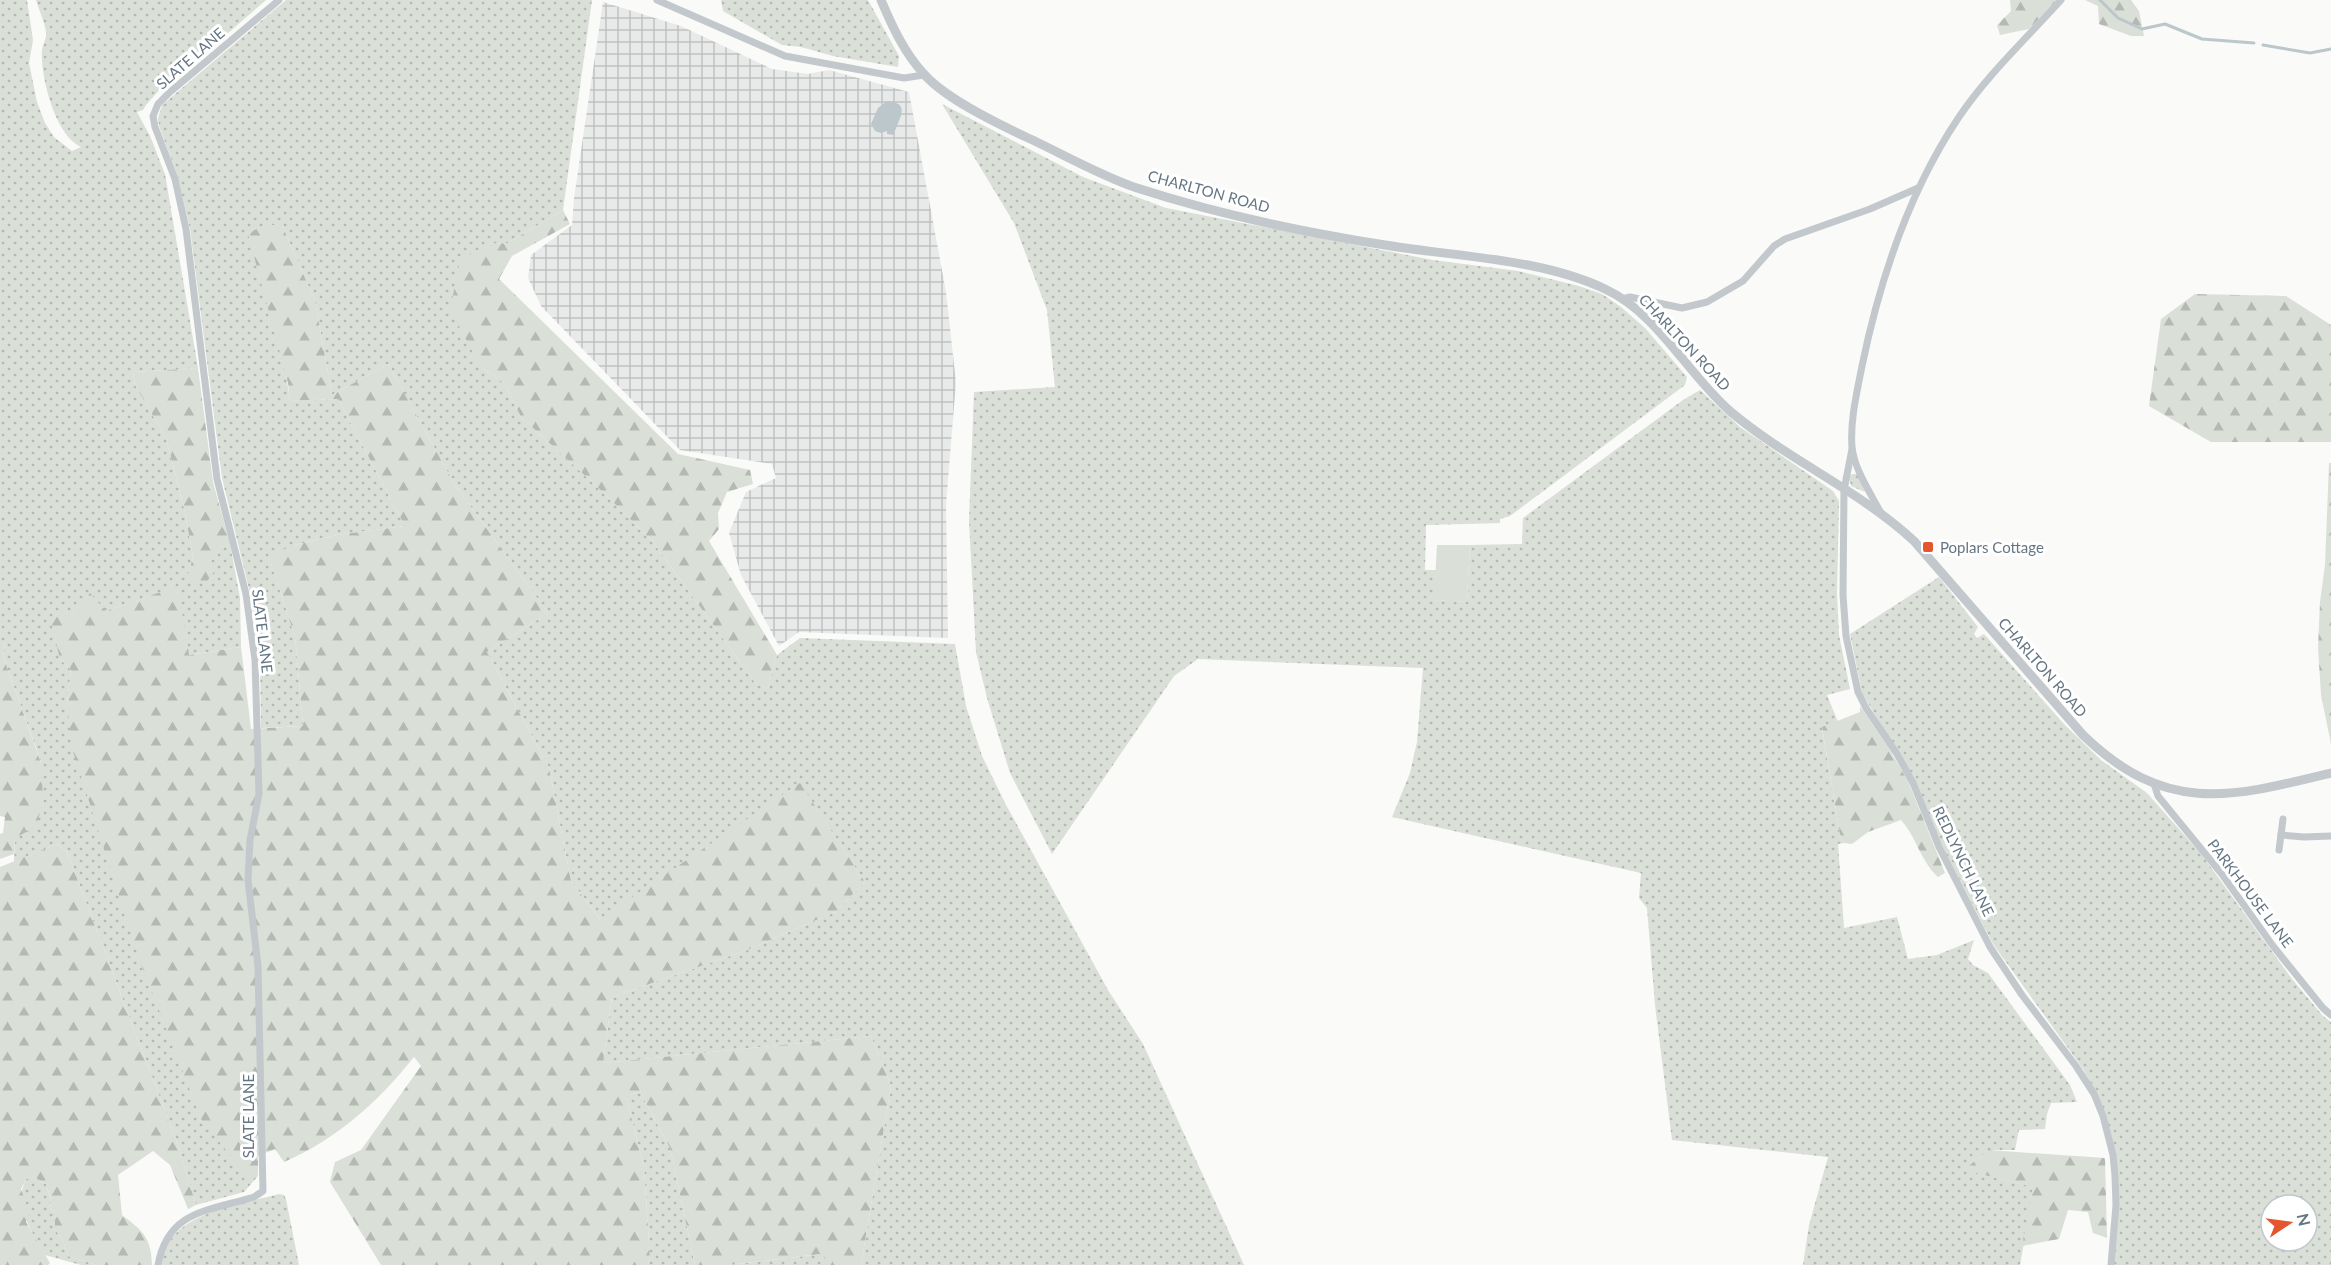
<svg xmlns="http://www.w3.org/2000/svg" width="2331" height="1265" font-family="Lato,sans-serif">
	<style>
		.industrial { fill: url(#industrial-grid) }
		.grass { fill: url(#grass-dots); fill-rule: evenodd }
		.forest { fill: url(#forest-firs) }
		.park { fill: #dadfd7 }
		.water { fill: #bbc7cb }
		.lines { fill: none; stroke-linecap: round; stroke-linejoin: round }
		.stream { stroke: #bbc7cb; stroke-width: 3 }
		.minor { stroke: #c3c8cc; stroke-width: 7 }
		.tertiary { stroke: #c3c8cc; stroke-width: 9 }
		.poi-dot { fill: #e4572e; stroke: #fff; stroke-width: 2 }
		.labels { text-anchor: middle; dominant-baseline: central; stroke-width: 6; stroke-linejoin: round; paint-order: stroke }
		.street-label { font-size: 15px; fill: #657683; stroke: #fff }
		.poi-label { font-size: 15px; fill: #657683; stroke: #fff; text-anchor: start }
	</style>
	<defs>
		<pattern id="industrial-grid" width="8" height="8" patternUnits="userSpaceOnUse" patternTransform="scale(1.5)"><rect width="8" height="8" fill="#e8e9e9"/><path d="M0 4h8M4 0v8" fill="none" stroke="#c0c1c2"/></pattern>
		<pattern id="grass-dots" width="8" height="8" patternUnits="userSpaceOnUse" patternTransform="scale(1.5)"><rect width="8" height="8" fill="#dadfd7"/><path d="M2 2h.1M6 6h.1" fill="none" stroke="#b4b9b4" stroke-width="1.8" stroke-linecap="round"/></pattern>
		<pattern id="forest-firs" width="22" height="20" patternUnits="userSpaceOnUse" patternTransform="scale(1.5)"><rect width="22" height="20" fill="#dadfd7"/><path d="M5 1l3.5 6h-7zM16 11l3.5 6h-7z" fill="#b4b9b4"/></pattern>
	</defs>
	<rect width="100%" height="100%" fill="#fafaf8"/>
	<path class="industrial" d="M603,2l78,24 91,43 36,5 21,-4 80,22 37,200 10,90 -10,123 2,133 -149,-6 -20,14 -38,-71 -12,-42 17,-41 30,-14 -4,-14 -92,-14 -139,-144 -13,-28 3,-23 41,-30 2,-27z"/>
	<g class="grass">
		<path d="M0,0h27l6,40 -4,23 8,39 8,21 9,14 18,14 9,-4c-26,-11 -41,-72 -39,-97 1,-6 5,-12 4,-19 -2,-10 -7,-21 -10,-31h230l-61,53 -16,3 -43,49 -3,5 -6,2 13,24 15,38 33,194 -65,4 2,13 31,53 18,70 9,48 -5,20 20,-24 22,-8 10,54 1,49 -53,8 -11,-68 -71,24 -46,48 11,11 -4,34 178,469 13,3 -14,16 -48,13 -18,-60 -111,-293 -10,-8 -43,18 1,-24 26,-76 -38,-106 2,-14h-5z"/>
		<path d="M286,0h306l-29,210 -55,33 -21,1 -6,123 23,16 17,34 84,77 48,48 103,142 12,4 9,-33 23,-17 155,6 11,62 16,50 23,47 103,187 35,54 101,221h-383l30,-179 -20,-50 -268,27 9,-66 135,-47 88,-38 30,-30 -65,-98 -199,136 -30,-39 -22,-113 -62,-116 61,-39 -93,-128 -67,-121 -56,31 -17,-94 -33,-76h-18l26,176 48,-2 67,127 -69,9 -41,10 -24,18 24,74 8,89 -42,2 -1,-69 -10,-66 -28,-115 -32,-249 -12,-52 -19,-51 -1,-8 4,-13z"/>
		<path d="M721,0h147l31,56 -1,11 -65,-11 -32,-9 -19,-2 -59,-34z"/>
		<path d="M942,104l141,73 83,31 267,52 85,11 61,15 23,8 19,13 24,21 42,49 -2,8 -175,131 -10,3v4l-74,2 -1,45h11l-1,30 32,2 3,-57 52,-1 1,-26 160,-118 17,-10 40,37 93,64 6,10 -2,93 2,41 11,54 -23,6 11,27 -16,6 18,106 4,9 -6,1 6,84 53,-11 11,42 29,-4 37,-15 -6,19 5,6 15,8 82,112 7,17 -26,1 -4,11 -2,15 -26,1 -4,20h-27l-23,20 69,17 -14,78h-217l6,-40 19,-68 -156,-17 -17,-135 -8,-97 -8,-10 2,-25 -249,-56 18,-44 7,-31 6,-74 -225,-9 -24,17 -122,178 -42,-81 -23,-75 -11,-46 -7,-131 5,-129 81,-5 -8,-77 -33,-87z"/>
		<path d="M1852,474h5l8,18 -14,-6 -2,-8z"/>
		<path d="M1939,577l39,50 -4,7 3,4 7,-4 80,90 37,36 46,33 55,62 90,124 31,37 8,6v243h-218c8,-74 9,-129 -30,-196l-90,-125 -53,-102 -25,-61 -53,-88 -12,-59zM2271,1205h36v36h-36z"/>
		<path d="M640,1092l30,56 25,117h-47l2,-7 -6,-90 -18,-72z"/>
		<path d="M34,1177l12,7 5,16 -1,8 5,4v17l8,12 5,15 29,9h-16l-36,-10c-13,-23 -32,-50 -19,-76z"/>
		<path d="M279,1194l5,1 2,4 13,66h-137c3,-52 77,-60 117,-71z"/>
		<path d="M821,1254l7,5 -1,6h-98z"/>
	</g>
	<g class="forest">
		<path d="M2010,0h47l-28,29 -29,6 -3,-10 14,-14z"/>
		<path d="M2085,0h46l8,11 5,25h-13l-32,-12 -1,-18z"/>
		<path d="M563,210l7,14 -58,32 -13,23 179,175 72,16 3,14 -26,8 -9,21 1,16 -10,12 68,114 -9,33 -12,-4 -103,-142 -48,-48 -84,-77 -17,-34 -23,-16 -31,-57 10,-49 27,-17 21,-1z"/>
		<path d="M264,225h18l33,76 17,94 56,-31 67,121 93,128 -61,39 62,116 22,113 29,38 200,-136 65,99 -30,30 -88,38 -135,47 -9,66 268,-27 20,50 -30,179h-34v-6l-7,-5 -91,11h-34l-25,-117 -30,-56 -14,4 18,72 6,90 -2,7h-267l-51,-83 5,-20 26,-12 60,-84 -7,-9c-36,45 -77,82 -130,105l-9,-13 -17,7v20l-13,-2 -44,-55 -61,-158 -67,-210 -6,-47 4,-34 -11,-11 -8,-34 1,-12 24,-1 13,-19 16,18 72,-25 11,69 52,-8 10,82 52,-3 -8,-89 -24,-74 1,-9 23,-9 41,-10 69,-9 -67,-127 -48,2 -2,-18 -40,-149z"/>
		<path d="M2195,294l91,2 45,29v117h-120l-62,-36 12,-87z"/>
		<path d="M198,368l15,114 17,62 -21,8 5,20 -8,10 -13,2 -5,-8 5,-20 -9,-48 -18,-70 -31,-53 -2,-13z"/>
		<path d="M2329,463h2v281l-10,-49 -3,-47 2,-46 5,-37z"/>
		<path d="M5,641l-2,15 38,107 2,34 -6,29 -22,12 -1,16 -14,5v-25l3,-1 2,-16 -5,-1v-174z"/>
		<path d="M1860,706l28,41 20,34 37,92 -7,4c-18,-17 -21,-39 -37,-57l-33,12 -16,12 -8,-1 -4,-9 -18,-107 38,-15z"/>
		<path d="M57,844l10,8 111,293 18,60 -8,4 -18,-44 -17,-14 -35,24 4,40c21,16 29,22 30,50h-55l-29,-9 -5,-15 -8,-12v-17l-5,-4 1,-9 -5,-15 -12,-7 -8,2 -5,10 8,23 -3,10 24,41 -2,2h-48v-398z"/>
		<path d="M1988,1150l117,8 2,80 -14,-5 -5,-21 -20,-2 -9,29 -37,7 11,-59 -69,-17z"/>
	</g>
	<path class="park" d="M1437,545h33l-3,57 -33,-2z"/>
	<path class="water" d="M887,101c27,2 9,21 7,34l-7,-1v-3l-6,2 -6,-2 -4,-7 7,-16z"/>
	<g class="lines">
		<g class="stream">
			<path d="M2100,0l18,18 24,11 23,-5 37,15 52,4"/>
			<path d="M2263,45l47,8 21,-4"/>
		</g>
		<g class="minor">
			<path d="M657,0l128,56 119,22 20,-3"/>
			<path d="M1622,299l8,-2 52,11 25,-6 36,-21 31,-35 11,-7 85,-30 48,-21"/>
			<path d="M1852,449l-8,41 -1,105 3,41 12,56 8,16 31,46 16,29 26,64 51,100 32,48 54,71 18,28 9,22 10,39 2,21 1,29 -5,60"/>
			<path d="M1881,513c-10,-19 -27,-44 -29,-66 -2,-27 5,-55 10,-81 18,-87 47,-175 97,-249 29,-43 68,-79 102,-117"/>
			<path d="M2154,784l4,12 63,77 52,73 50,62 8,7"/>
			<path d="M2281,835l23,2 27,-1"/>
			<path d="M2279,850l4,-31"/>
			<path d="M158,1265c10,-55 51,-54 96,-68l9,-6 -5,-225 -10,-86 2,-40 9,-46 -4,-134 -9,-66 -29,-115 -31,-250 -11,-50 -20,-52 -2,-11 5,-12 12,-12 109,-92"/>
		</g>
		<path class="tertiary" d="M881,0c11,26 23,52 42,73 21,25 73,50 103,64 35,16 75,39 111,51 80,26 165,44 248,57 71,12 155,13 220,44 54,25 82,85 126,123 57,48 128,78 183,129l169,194c83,80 146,63 248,38"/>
	</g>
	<rect class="poi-dot" x="1922" y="541" width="12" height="12" rx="3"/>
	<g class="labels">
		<g class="street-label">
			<text transform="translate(190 58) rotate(-41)">SLATE LANE</text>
			<text transform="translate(1209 191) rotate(15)">CHARLTON ROAD</text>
			<text transform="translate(1685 342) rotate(47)">CHARLTON ROAD</text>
			<text transform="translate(263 631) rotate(83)">SLATE LANE</text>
			<text transform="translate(2043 667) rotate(49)">CHARLTON ROAD</text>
			<text transform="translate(1964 861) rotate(64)">REDLYNCH LANE</text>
			<text transform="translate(2251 893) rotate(53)">PARKHOUSE LANE</text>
			<text transform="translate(248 1116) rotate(-90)">SLATE LANE</text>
		</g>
		<g class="poi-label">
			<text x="1940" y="547">Poplars Cottage</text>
		</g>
	</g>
	<g transform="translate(2289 1223) rotate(77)"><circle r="28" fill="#ffffff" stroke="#c1c8cd" stroke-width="1.5"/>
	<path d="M0-4.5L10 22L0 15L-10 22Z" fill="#e4572e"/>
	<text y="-9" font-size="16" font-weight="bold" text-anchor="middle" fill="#657683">N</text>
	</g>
</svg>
